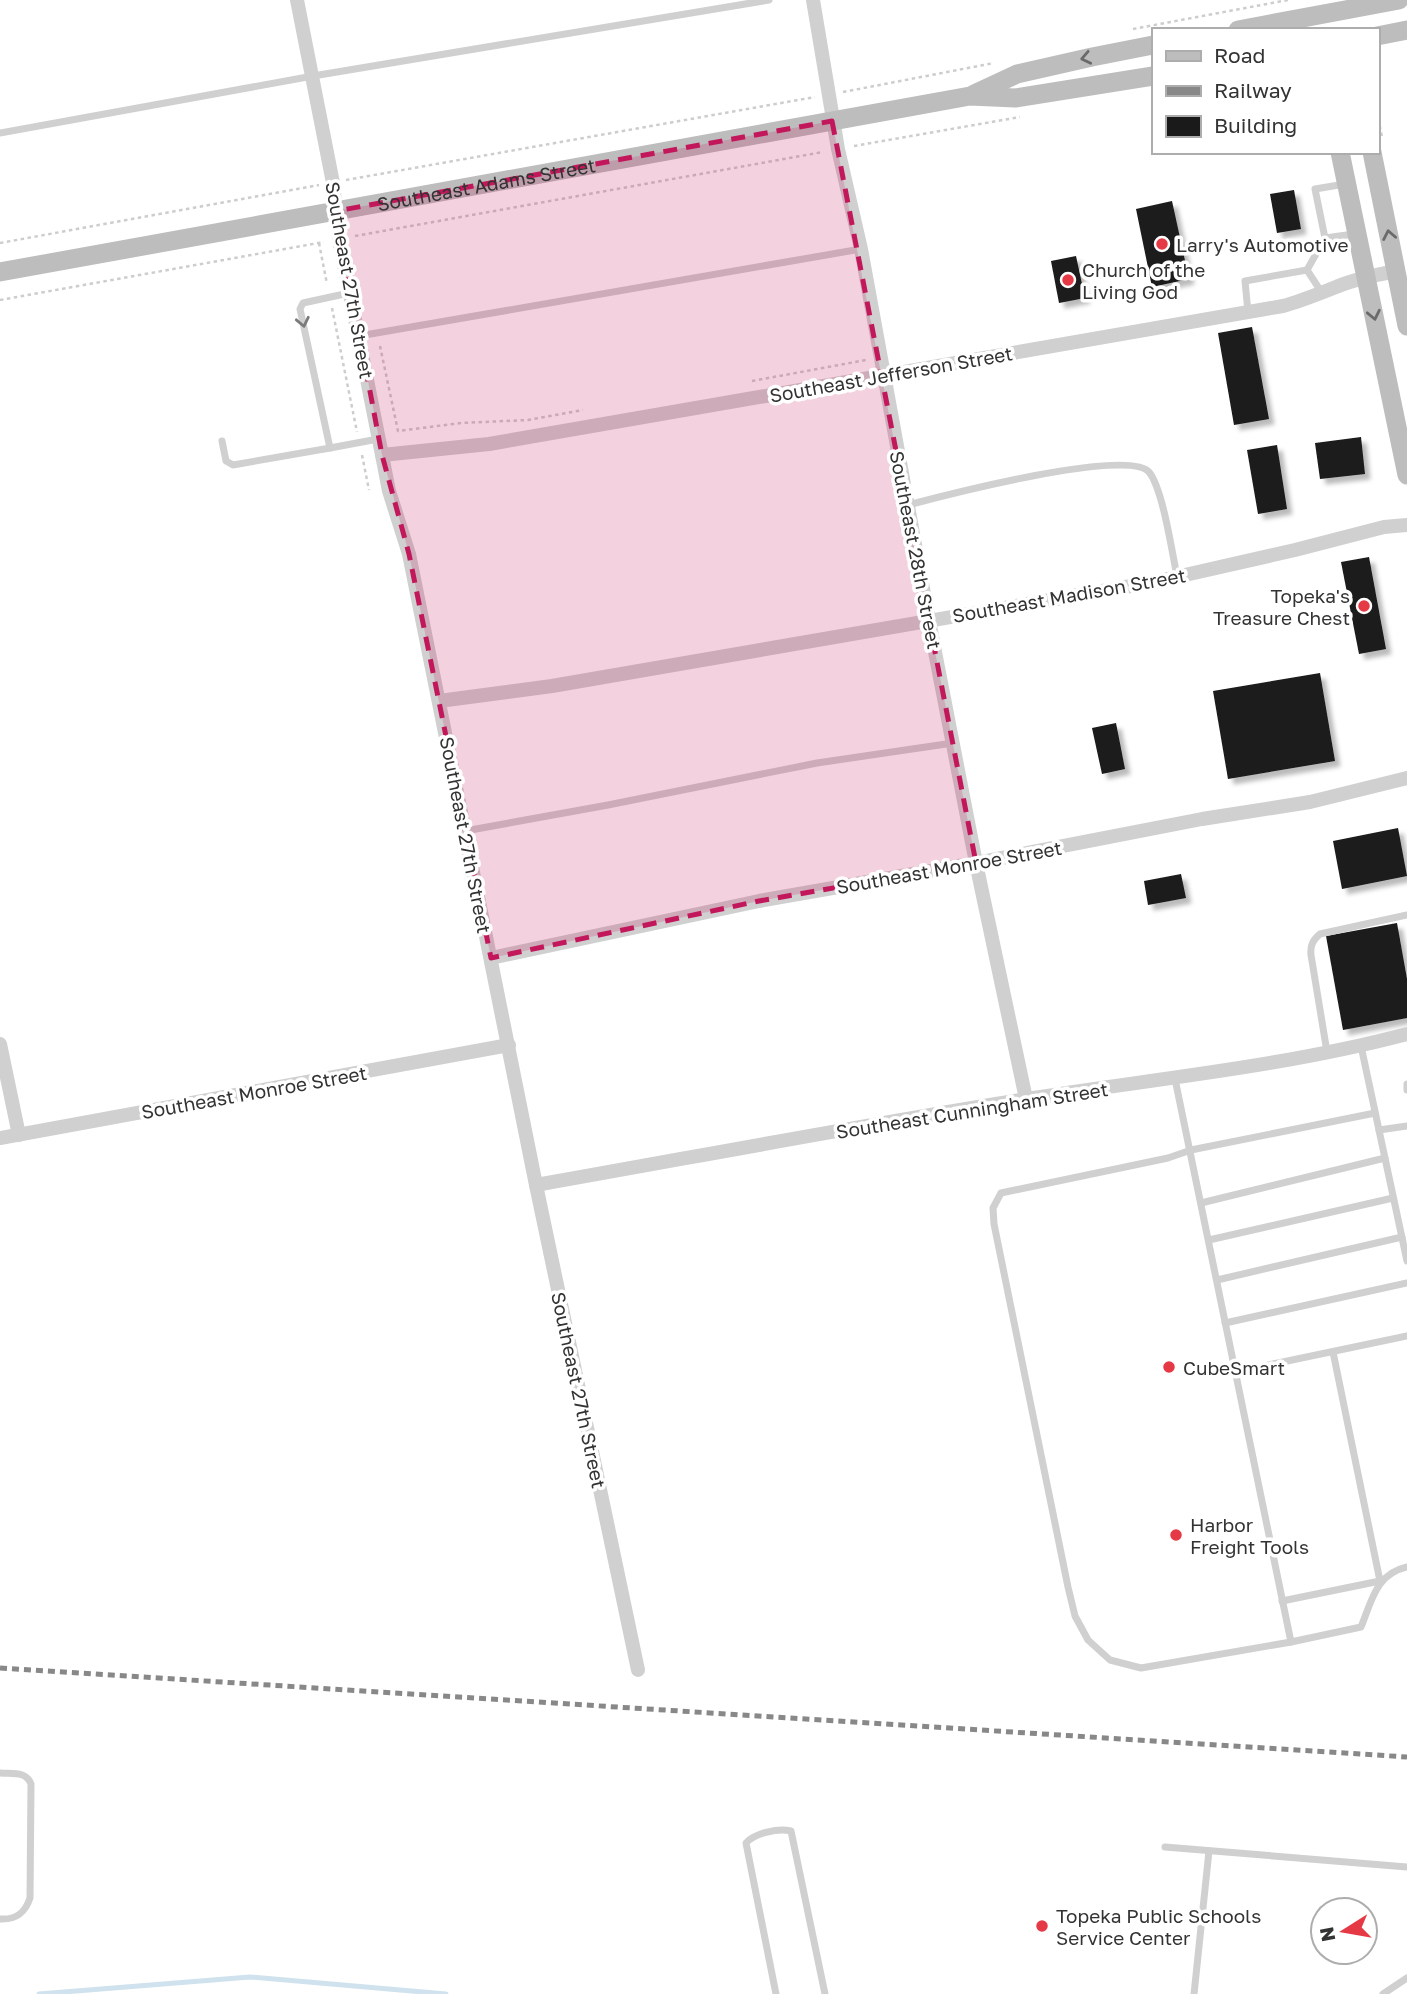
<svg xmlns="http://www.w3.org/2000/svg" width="1407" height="1994" font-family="'Golos Text',sans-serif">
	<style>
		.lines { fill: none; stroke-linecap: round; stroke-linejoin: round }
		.stream { stroke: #cfe2ee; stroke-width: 5 }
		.building { fill: #1a1a1a; filter: url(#shadow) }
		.path { stroke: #cdcdcd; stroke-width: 2.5; stroke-dasharray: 3.5 3.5; stroke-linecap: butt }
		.lane { stroke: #d0d0d0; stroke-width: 7 }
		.street { stroke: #d0d0d0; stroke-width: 14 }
		.secondary { stroke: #bdbdbd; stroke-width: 19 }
		.rail { stroke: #888; stroke-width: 5; stroke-dasharray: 7 5; stroke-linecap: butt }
		.oneway { stroke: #6a6a6a }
		.oneway2 { stroke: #7a7a7a }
		.marked { fill: #c2185b; fill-opacity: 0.2; stroke: #c2185b; stroke-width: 5; stroke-dasharray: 14 9; stroke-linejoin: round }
		.poi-dot { fill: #e63946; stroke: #fff; stroke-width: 2.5 }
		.labels { text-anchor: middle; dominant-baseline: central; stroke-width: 7; stroke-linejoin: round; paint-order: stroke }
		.street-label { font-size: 19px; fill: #333; stroke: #fff }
		.poi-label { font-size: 19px; fill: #333; stroke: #fff; text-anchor: start }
	</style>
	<defs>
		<filter id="shadow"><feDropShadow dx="5.5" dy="5.5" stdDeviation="2" flood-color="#0004"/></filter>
	</defs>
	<rect width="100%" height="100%" fill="#fff"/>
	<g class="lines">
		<path class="stream" d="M39,1994l211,-17 196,17"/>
	</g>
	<g class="building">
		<path d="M1294,190l7,39 -24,4 -7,-39z"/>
		<path d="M1172,201l17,78 -37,8 -16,-78z"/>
		<path d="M1076,256l9,42 -26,5 -8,-42z"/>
		<path d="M1252,327l17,92 -35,6 -16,-92z"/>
		<path d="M1361,437l4,37 -45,5 -5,-36z"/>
		<path d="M1277,445l10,64 -29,5 -11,-64z"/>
		<path d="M1369,557l17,92 -27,5 -18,-92z"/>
		<path d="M1320,673l15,88 -107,18 -15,-88z"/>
		<path d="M1116,723l9,46 -23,5 -10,-46z"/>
		<path d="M1398,828l9,48 -65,13 -9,-48z"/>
		<path d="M1181,874l5,24 -38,7 -4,-24z"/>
		<path d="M1397,923l10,56v39l-64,12 -17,-94z"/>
	</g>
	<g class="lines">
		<g class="path">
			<path d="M1133,29l155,-29"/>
			<path d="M843,92l151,-29"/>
			<path d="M1377,112l5,25"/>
			<path d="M854,146l166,-29"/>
			<path d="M346,180l469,-83"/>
			<path d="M355,236l468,-84"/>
			<path d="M0,243l319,-58"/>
			<path d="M319,243l8,41"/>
			<path d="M0,300l324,-58"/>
			<path d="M332,308l25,124"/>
			<path d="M380,346l18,85 63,-8 67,-3 55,-10"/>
			<path d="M752,381l114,-21"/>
			<path d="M362,455l7,35"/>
		</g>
		<g class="lane">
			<path d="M0,133l313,-57 456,-76"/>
			<path d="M1325,238l-10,-49 30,-5"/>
			<path d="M1307,270l18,-32 29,-4"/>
			<path d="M349,293l-46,10 -3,6 30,139 48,-9"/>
			<path d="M1248,312l-3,-31 62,-11 15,23"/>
			<path d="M359,336l502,-87"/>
			<path d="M222,441l4,20 7,4 97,-17"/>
			<path d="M908,505c34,-9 221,-58 241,-33 14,17 23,81 28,104"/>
			<path d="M465,831l143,-26 209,-42 136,-20"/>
			<path d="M1361,1046l46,215"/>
			<path d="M1327,1052l-16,-97c-1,-10 2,-15 9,-21l87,-19"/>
			<path d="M1175,1079l116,563 70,-15c11,-27 15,-53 46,-60"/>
			<path d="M1407,1084v6"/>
			<path d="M1379,1130l28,-4"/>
			<path d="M1201,1203l184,-45"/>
			<path d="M1209,1240l184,-42"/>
			<path d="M1217,1280l185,-43"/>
			<path d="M1225,1323l182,-40"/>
			<path d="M1235,1372l172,-36"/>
			<path d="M1282,1601l98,-20 -47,-229"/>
			<path d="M1291,1642l-150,26 -31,-8 -22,-20 -13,-24 -7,-29 -74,-363 -1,-16 8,-15 167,-35 23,-8 184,-37"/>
			<path d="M0,1773c13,1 26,-2 31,11l-1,114c-5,15 -14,22 -30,21"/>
			<path d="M1165,1847l242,20"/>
			<path d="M776,1994l-30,-151c9,-10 32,-15 45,-12l34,163"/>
			<path d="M1194,1994l15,-143"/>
			<path d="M1383,1994l24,-16"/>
		</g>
		<g class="street">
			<path d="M297,0l36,183 6,56 43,216 7,36 20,63 127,631 102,485"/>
			<path d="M813,0l25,149 23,100 68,372 47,242 50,236"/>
			<path d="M382,455l107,-11 794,-138c18,-5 35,-12 53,-19 19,-8 39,-12 60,-16"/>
			<path d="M439,701l113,-15 602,-104 141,-32 89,-23 23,-2"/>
			<path d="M491,958l268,-57 217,-38 226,-44 108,-17 97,-24"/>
			<path d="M0,1044l19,91"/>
			<path d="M0,1138l509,-93"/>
			<path d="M536,1185c164,-29 327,-60 490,-86 127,-20 256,-32 381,-65"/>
		</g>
		<g class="secondary">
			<path d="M1238,30l161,-30"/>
			<path d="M1377,36l30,-6"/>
			<path d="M974,94l43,-20 75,-17 61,-12"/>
			<path d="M1340,152l67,323"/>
			<path d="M1372,152l35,174"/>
			<path id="s1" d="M0,272l970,-176 45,2 138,-22"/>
		</g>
		<path class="rail" d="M0,1668l1407,89"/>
	</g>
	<defs><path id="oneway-chevron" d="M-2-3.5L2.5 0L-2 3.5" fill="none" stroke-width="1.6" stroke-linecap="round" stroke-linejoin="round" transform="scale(1.75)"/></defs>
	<g class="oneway">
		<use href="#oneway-chevron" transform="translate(1086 58) rotate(168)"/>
		<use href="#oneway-chevron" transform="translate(1389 235) rotate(-101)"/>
		<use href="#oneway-chevron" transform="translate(1374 315) rotate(78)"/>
	</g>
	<use class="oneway2" href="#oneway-chevron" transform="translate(303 322) rotate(78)"/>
	<path class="marked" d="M832,121l144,742 -217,38 -268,57 -82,-404 -27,-99 -46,-244z"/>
	<g class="poi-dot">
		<circle cx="1162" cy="244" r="7"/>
		<circle cx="1068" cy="280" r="7"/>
		<circle cx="1364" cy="606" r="7"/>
		<circle cx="1169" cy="1367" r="7"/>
		<circle cx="1176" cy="1535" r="7"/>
		<circle cx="1042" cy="1926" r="7"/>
	</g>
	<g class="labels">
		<g class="street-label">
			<text stroke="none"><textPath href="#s1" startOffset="494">Southeast Adams Street</textPath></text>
			<text transform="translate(350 280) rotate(80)">Southeast 27th Street</text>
			<text transform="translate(891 374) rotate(-10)">Southeast Jefferson Street</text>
			<text transform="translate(916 550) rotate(79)">Southeast 28th Street</text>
			<text transform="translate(1069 595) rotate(-10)">Southeast Madison Street</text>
			<text transform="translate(466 835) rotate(79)">Southeast 27th Street</text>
			<text transform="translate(949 867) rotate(-10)">Southeast Monroe Street</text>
			<text transform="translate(254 1092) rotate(-10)">Southeast Monroe Street</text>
			<text transform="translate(972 1110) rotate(-9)">Southeast Cunningham Street</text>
			<text transform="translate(579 1390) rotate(78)">Southeast 27th Street</text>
		</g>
		<g class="poi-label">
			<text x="1176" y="244">Larry's Automotive</text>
			<text x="1082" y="269">Church of the<tspan x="1082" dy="22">Living God</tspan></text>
			<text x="1350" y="595" text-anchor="end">Topeka's<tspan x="1350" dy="22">Treasure Chest</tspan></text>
			<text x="1183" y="1367">CubeSmart</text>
			<text x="1190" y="1524">Harbor<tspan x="1190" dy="22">Freight Tools</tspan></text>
			<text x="1056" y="1915">Topeka Public Schools<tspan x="1056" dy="22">Service Center</tspan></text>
		</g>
	</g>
	<rect x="1152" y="28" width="228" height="126" fill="#ffffff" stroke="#adadad" stroke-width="2"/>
	<rect x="1166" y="51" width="35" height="10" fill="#bdbdbd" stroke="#adadad" stroke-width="2"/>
	<text x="1214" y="63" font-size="21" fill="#333333">Road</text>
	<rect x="1166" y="86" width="35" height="10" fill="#888888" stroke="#adadad" stroke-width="2"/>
	<text x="1214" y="98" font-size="21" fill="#333333">Railway</text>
	<rect x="1166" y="116" width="35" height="21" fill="#1a1a1a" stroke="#adadad" stroke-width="2"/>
	<text x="1214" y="133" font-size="21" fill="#333333">Building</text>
	<g transform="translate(1344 1931) rotate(259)"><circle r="33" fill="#ffffff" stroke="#adadad" stroke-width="2"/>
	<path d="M0-5L12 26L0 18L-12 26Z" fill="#e63946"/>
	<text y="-10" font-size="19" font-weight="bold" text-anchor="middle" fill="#333333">N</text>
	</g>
</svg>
